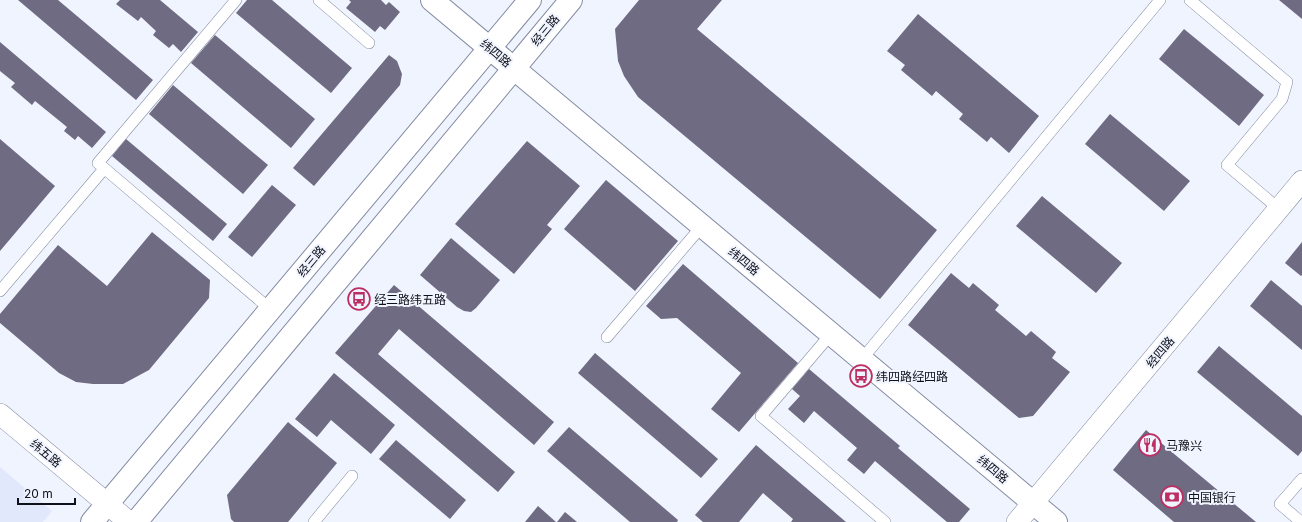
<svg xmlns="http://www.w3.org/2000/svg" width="1302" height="522" font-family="Inter,'Noto Sans SC',sans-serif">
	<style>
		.built { fill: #e1e8fc }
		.building { fill: #6e6b83 }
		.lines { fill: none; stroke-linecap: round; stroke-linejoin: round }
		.service-casing { stroke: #838aa2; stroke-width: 12 }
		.minor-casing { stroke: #838aa2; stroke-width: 22 }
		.tertiary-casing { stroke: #838aa2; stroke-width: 24 }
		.secondary-casing { stroke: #838aa2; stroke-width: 24 }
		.service { stroke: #fff; stroke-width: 11 }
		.minor { stroke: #fff; stroke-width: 21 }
		.tertiary { stroke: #fff; stroke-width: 22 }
		.secondary { stroke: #fff; stroke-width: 22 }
		.labels { text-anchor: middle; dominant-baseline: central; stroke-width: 4; stroke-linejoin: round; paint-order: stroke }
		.street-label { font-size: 12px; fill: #0f111a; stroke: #f0f4fe }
		.poi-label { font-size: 12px; fill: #0f111a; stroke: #f0f4fe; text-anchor: start }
	</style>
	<rect width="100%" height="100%" fill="#f0f4fe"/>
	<path class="built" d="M0,467l52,44 -9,11h-43z"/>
	<g class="building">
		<path d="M18,0h40l95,80 -17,20z"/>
		<path d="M120,0h40l38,32 -17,20 -8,-8 -4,4 -16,-13 3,-4 -15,-14 -3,4 -22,-17z"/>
		<path d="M247,0h25l80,68 -21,25 -95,-80z"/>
		<path d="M349,0h32l5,5 3,-3 11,10 -15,18 -5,-4 -5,6 -29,-24 5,-6z"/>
		<path d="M639,0h83l-25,29 240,201 -57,69 -242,-202 -14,-21 -6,-15 -3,-32z"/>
		<path d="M1279,0h23v19z"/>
		<path d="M918,14l121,102 -30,37 -18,-16 -4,5 -28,-23 4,-5 -27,-23 -4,5 -31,-26 4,-5 -18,-14z"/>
		<path d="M1184,29l80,66 -25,31 -80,-67z"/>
		<path d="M215,35l100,84 -24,29 -100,-85z"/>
		<path d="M0,42l106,90 -14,16 -14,-12 -3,4 -11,-9 3,-4 -32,-26 -3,4 -21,-18 4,-4 -15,-12z"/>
		<path d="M389,55l8,6 3,8 2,5 -2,11 -86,101 -21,-18z"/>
		<path d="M173,85l95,80 -25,29 -94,-80z"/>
		<path d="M1110,114l80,67 -26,30 -79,-67z"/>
		<path d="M0,139l55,47 -55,65z"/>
		<path d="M126,139l101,85 -14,17 -101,-85z"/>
		<path d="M527,141l53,45 -33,39 5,4 -38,45 -59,-50z"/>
		<path d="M606,180l72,61 -43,50 -71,-62z"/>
		<path d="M272,185l24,20 -44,52 -24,-20z"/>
		<path d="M1042,196l80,67 -26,30 -80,-67z"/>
		<path d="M152,232l58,48 -1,18 -60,72 -26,14h-30l-17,-2 -17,-9 -59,-50v-9l58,-69 49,41z"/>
		<path d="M451,238l49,42 -24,28 -5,4 -7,-1 -7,-4 -37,-32z"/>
		<path d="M1302,242v33l-1,1 -16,-13z"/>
		<path d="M683,264l115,99 -59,69 -28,-23 30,-36 -64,-55 -16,1 -15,-13z"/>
		<path d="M951,273l18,15 4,-5 26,22 -4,5 31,26 5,-5 25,21 -4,6 18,14 -37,44 -14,2 -111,-93z"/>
		<path d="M1271,280l31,26v44l-52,-44z"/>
		<path d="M394,285l160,137 -20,23 -135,-116 -21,25 137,118 -17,20 -163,-139z"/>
		<path d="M1219,346l83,70v35l-4,5 -101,-84z"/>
		<path d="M595,353l123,106 -17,19 -123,-105z"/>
		<path d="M809,369l91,77 -2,2 72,61 -11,13h-12l-72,-61 -11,13 -17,-14 10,-12 -43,-37 -10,12 -16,-14 12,-13 -8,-7z"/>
		<path d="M334,373l61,52 -24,29 -40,-34 -14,17 -22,-18z"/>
		<path d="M288,422l49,41 -49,59h-54l-3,-3 -4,-24z"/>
		<path d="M569,427l109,93 -1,2h-47l-83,-71z"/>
		<path d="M1146,430l27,23 83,69h-82l-61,-52z"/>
		<path d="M396,440l70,60 -16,19 -71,-60z"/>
		<path d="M756,445l90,77h-55l2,-3 -30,-26 -24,29h-36l-8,-7z"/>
		<path d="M538,506l18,16h-31z"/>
		<path d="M565,512l12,10h-20z"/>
	</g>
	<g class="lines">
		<g class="service-casing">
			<g id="service">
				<path d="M236,0l-138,163 172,146"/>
				<path d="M319,0l50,43"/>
				<path d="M1190,0l97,82 -5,17 -55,66 52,44"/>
				<path d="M0,291l104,-122"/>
				<path d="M831,334l-70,82 124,106"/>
				<path d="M607,337l95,-111"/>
				<path d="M862,359l298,-359"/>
				<path d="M314,522l38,-46"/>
				<path d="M1301,522l-21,-18 22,-25"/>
			</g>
		</g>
		<g class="minor-casing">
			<g id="minor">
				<path d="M0,414l129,108"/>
				<path d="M1017,522l285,-341"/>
			</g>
		</g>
		<g class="tertiary-casing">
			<path id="tertiary" d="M432,0l624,522"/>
		</g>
		<g class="secondary-casing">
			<g id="secondary">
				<path d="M92,522l438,-522"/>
				<path d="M136,522l435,-522"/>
			</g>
		</g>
		<use href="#service" class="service"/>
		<use href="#minor" class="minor"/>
		<use href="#tertiary" class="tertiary"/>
		<use href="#secondary" class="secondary"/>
	</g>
	<defs>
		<g id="bus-ring" transform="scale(1.15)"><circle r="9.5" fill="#f0f4fe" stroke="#bc2f62" stroke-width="1.5"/><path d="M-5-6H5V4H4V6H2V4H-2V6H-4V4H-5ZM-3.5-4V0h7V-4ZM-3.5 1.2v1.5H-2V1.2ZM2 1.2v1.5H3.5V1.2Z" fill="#bc2f62"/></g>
		<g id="restaurant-ring" transform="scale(1.15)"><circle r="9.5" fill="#f0f4fe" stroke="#bc2f62" stroke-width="1.5"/><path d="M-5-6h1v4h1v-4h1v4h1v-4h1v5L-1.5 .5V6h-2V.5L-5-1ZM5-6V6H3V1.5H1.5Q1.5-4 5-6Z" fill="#bc2f62"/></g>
		<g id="bank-ring" transform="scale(1.15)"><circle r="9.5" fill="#f0f4fe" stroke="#bc2f62" stroke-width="1.5"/><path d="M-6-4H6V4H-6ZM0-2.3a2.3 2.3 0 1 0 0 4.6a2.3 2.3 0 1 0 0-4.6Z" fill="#bc2f62"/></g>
	</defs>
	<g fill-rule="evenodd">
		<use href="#bus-ring" x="359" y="299"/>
		<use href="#bus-ring" x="861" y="376"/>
		<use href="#restaurant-ring" x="1150" y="445"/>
		<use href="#bank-ring" x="1172" y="497"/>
	</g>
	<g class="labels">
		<g class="street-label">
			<text transform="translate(545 30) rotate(-50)">经三路</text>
			<text transform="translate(496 53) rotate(40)">纬四路</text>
			<text transform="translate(311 261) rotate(-50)">经三路</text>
			<text transform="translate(744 261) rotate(40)">纬四路</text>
			<text transform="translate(1160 352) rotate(-50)">经四路</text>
			<text transform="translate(46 453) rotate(40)">纬五路</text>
			<text transform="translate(993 469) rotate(40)">纬四路</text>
		</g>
		<g class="poi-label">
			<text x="374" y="299">经三路纬五路</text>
			<text x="876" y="376">纬四路经四路</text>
			<text x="1166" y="445">马豫兴</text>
			<text x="1188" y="497">中国银行</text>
		</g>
	</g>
	<path d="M18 498v6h57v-6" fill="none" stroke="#0f111a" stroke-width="2"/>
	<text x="24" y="498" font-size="12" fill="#0f111a" stroke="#f0f4fe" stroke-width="3" paint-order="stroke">20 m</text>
</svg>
